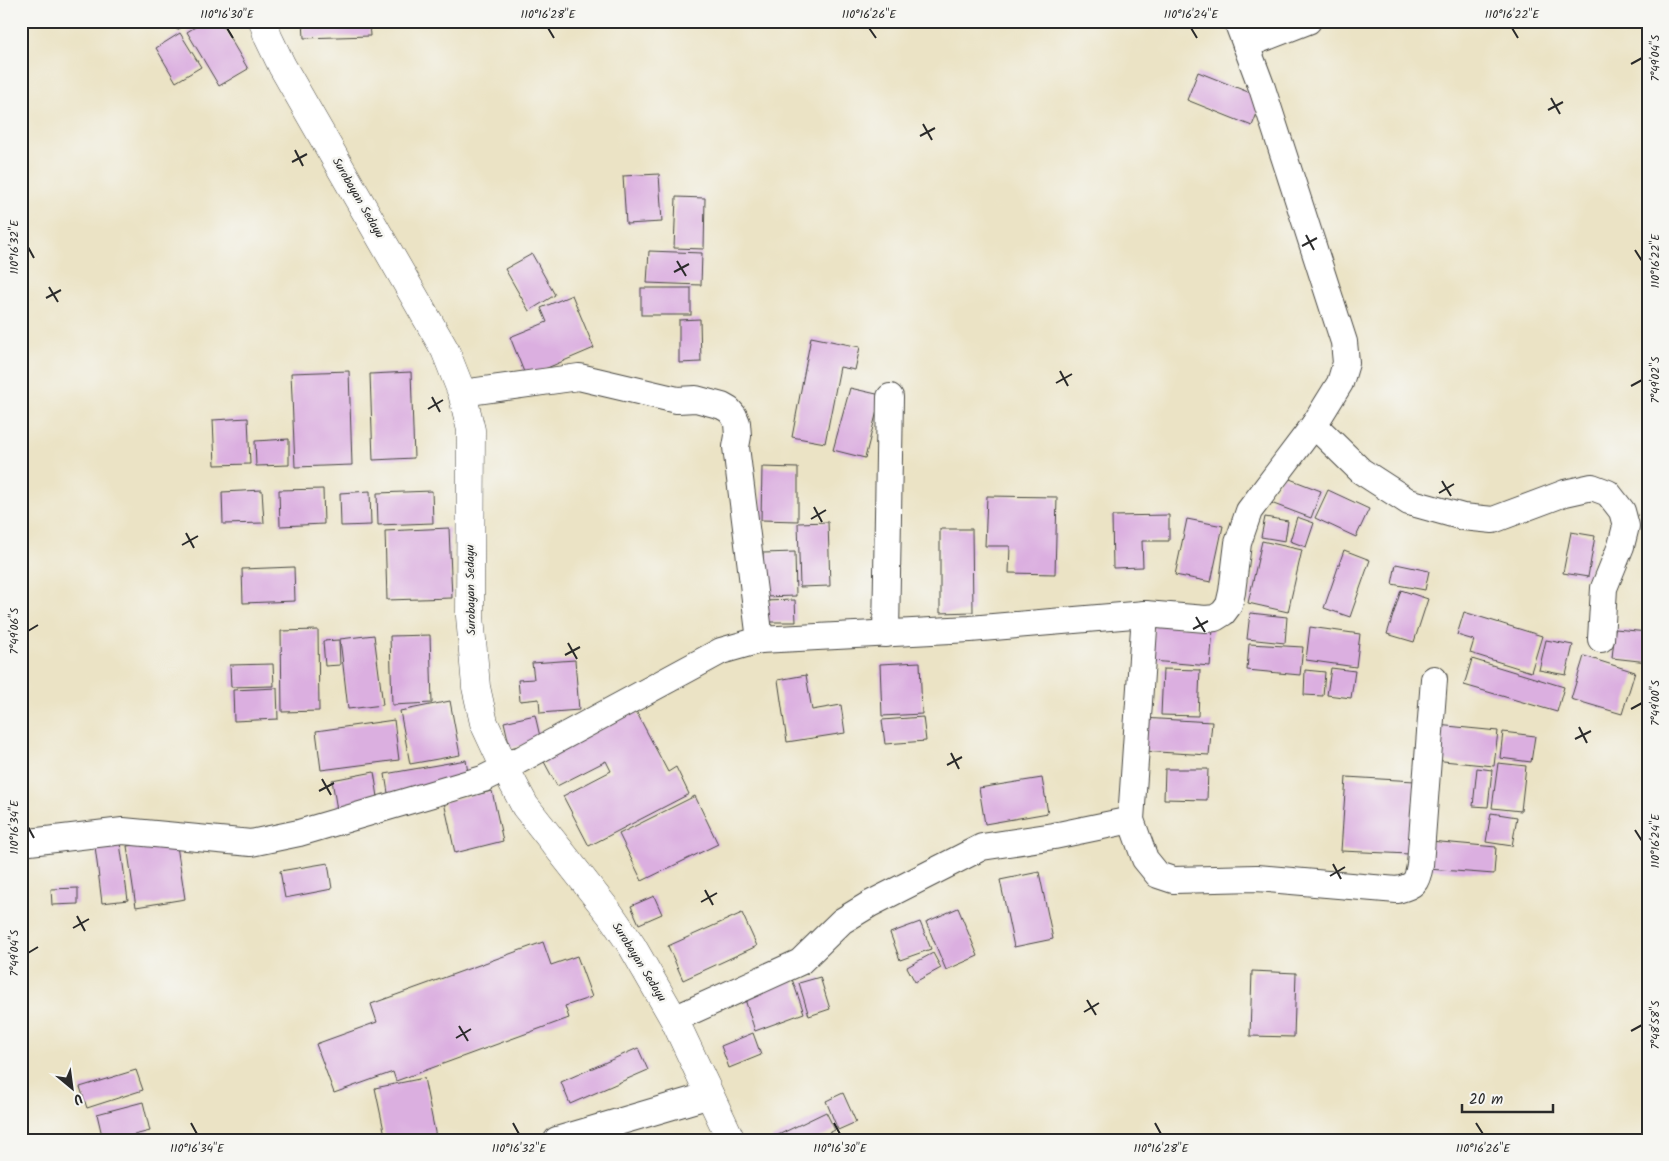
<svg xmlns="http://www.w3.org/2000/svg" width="1669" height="1161" font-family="Kalam,sans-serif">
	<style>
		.building { fill: #dbafe0 }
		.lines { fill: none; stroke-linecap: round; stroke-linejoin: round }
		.street-casing { stroke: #484742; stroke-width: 28 }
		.secondary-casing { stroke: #484742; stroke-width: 29 }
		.street { stroke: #fff; stroke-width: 26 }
		.secondary { stroke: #fff; stroke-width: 28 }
		.ticks { fill: none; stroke: #2b2b2b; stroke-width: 2 }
		.labels { text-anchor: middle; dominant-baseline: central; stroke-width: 5; stroke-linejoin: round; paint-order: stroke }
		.street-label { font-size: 12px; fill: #2b2b2b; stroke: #f6f6f2 }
		.neatline { fill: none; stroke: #2b2b2b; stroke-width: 2 }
		.ticks-label { font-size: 12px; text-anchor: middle; fill: #2b2b2b }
	</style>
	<rect width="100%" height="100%" fill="#f6f6f2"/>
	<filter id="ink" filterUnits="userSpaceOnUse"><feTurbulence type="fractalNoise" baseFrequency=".02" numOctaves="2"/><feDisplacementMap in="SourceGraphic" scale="10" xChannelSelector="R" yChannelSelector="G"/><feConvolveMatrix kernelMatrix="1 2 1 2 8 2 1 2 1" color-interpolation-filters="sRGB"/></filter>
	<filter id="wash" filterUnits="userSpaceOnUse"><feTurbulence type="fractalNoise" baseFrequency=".0096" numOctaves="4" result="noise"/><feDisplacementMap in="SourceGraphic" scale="20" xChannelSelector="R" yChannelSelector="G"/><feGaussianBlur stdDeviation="1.12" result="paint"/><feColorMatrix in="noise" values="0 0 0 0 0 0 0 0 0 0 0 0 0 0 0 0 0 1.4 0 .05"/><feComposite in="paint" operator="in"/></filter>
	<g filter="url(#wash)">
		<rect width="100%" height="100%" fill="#ebe3c5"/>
		<g id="blocks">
			<g class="building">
				<path d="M172,21h20l-15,9z"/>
				<path d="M205,21h15l28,48 -29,17 -32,-54z"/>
				<path d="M303,21h66l1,15 -66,2z"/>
				<path d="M180,33l21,34 -25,15 -20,-34z"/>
				<path d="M1198,72l65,26 -11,28 -65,-26z"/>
				<path d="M659,174l3,48 -36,2 -3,-48z"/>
				<path d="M676,197l29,1 -1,51 -30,-1z"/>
				<path d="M649,251l53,2 -1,32 -54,-2z"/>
				<path d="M532,254l23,41 -26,16 -24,-42z"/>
				<rect x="641" y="288" width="50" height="27"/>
				<path d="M572,295l22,53 -68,29 -16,-40 37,-15 -6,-14z"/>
				<path d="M700,319l1,43 -22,1v-43z"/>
				<path d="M811,337l49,10 -5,23 -15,-3 -15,76 -33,-6z"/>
				<path d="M349,371l3,94 -57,2 -4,-94z"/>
				<path d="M411,372l3,86 -41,2 -3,-86z"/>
				<path d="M850,388l31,7 -16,63 -32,-8z"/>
				<path d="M248,418l2,46 -35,1 -2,-45z"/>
				<path d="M289,439v26l-33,1 -1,-25z"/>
				<path d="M762,467l36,1v53l-37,-1z"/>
				<path d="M1282,476l39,15 -10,27 -40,-15z"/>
				<path d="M323,489l1,35 -44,2 -1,-36z"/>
				<path d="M262,490l2,33 -41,1 -1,-32z"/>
				<path d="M1328,490l41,19 -13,28 -41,-19z"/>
				<path d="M370,491l1,34 -30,1 -1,-33z"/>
				<path d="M432,491l1,32 -55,2 -1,-32z"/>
				<path d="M987,496l70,1 -2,77 -46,-1 1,-27h-25z"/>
				<path d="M1169,515v26h-27l1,26 -30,1 -1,-52z"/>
				<path d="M1265,517l23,4 -3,20 -24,-4z"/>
				<path d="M1297,517l17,6 -8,24 -16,-6z"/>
				<path d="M1187,519l36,7 -12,56 -36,-7z"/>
				<path d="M828,522l2,64 -30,1 -2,-64z"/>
				<path d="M449,528l3,70 -65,2 -2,-69z"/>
				<path d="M940,529h32l1,83 -33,1z"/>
				<path d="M1571,532l24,4 -7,41 -25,-4z"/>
				<path d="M1262,541l40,9 -14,62 -40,-9z"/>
				<path d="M1344,550l26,10 -20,57 -26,-9z"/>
				<path d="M795,552l1,44 -32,1 -1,-44z"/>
				<path d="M1396,564l33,7 -4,19 -33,-6z"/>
				<path d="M294,567l1,34 -52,2 -1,-34z"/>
				<path d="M1401,590l27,9 -14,43 -27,-8z"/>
				<path d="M795,600l1,22h-32l-1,-21z"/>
				<path d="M1464,612l78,24 -11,36 -61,-19 4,-13 -17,-5z"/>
				<path d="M1250,613l37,4 -2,26 -38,-4z"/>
				<path d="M1154,624l59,5 -3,37 -58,-5z"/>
				<path d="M1310,627l50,7 -4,33 -50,-7z"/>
				<path d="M1615,629l33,3v30l-36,-4z"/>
				<path d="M318,630l1,81 -37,1 -1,-81z"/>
				<path d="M374,635l9,70 -35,4 -8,-70z"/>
				<path d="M430,635l2,68 -40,2 -2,-69z"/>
				<path d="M339,640l1,25 -15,1 -2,-25z"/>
				<path d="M1546,640l27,5 -7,30 -27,-5z"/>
				<path d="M1249,644l54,3 -3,28 -53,-5z"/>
				<path d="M1584,656l51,16 -13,42 -51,-15z"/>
				<path d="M1472,659l92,28 -7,25 -93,-27z"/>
				<path d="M575,660l4,50 -39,3 -1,-14 -19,2 -2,-21 16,-1 -2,-16z"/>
				<path d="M920,662l2,52 -40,2 -2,-52z"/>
				<path d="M273,664l1,22 -43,1 -1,-22z"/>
				<path d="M1331,668l24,3 -4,27 -24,-3z"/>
				<path d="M1163,669l37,1 -2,46 -37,-1z"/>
				<path d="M1305,670l20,2 -2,24 -19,-1z"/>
				<path d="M806,675l6,35 29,-5 4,28 -58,9 -9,-62z"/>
				<path d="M277,688l1,31 -44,2 -1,-31z"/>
				<path d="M450,701l10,54 -50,9 -10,-53z"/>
				<path d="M636,711l32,61 8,-5 13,27 -100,52 -26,-50 48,-25 -5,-10 -49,25 -15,-28z"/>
				<path d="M535,715l6,26 -31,7 -6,-26z"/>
				<path d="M923,717l3,24 -41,3 -3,-24z"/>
				<path d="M1142,718l70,4 -3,33 -69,-4z"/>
				<path d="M394,720l5,40 -78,10 -5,-39z"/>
				<path d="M1437,725l61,6 -4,35 -61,-6z"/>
				<path d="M1503,732l32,4 -4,26 -31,-4z"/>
				<path d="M466,760l3,20 -81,13 -3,-19z"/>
				<path d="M1498,763l28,3 -5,45 -29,-3z"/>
				<path d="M1477,768l15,2 -4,37 -15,-1z"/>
				<path d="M1165,769h43l-1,31 -43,-1z"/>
				<path d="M374,772l5,31 -42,7 -5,-30z"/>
				<path d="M1346,777l69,4 -5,73 -69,-3z"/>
				<path d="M1042,778l6,35 -63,11 -6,-36z"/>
				<path d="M492,791l11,50 -48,12 -11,-51z"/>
				<path d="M695,796l23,48 -76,37 -23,-47z"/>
				<path d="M1491,813l26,4 -5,29 -26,-4z"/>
				<path d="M176,839l9,60 -49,8 -9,-61z"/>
				<path d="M1430,841l66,6 -2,27 -66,-5z"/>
				<path d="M120,843l8,57 -26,3 -7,-57z"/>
				<path d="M328,863l4,26 -47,9 -5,-27z"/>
				<path d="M1039,872l14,67 -39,8 -14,-67z"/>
				<path d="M21,881l4,1 -2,29h-2z"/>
				<path d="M78,888v16l-26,1 -1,-16z"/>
				<path d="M654,896l8,18 -23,10 -8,-18z"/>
				<path d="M958,908l20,48 -32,14 -20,-48z"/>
				<path d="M742,913l15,33 -74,34 -15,-34z"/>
				<path d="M920,922l11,27 -31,11 -10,-27z"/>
				<path d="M543,942l8,23 26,-9 15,41 -27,9 4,12 -173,63 -3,-9 -59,21 -18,-49 61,-22 -6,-18z"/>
				<path d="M933,953l8,15 -26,14 -8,-15z"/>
				<path d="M1252,971l44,2 -2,64 -44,-1z"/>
				<path d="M820,977l10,32 -21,7 -10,-33z"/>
				<path d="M792,979l12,34 -49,18 -11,-35z"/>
				<path d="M753,1033l8,22 -32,13 -8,-22z"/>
				<path d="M638,1048l10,22 -78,34 -9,-22z"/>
				<path d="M136,1070l7,20 -56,18 -7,-21z"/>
				<path d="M424,1078l12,59 -11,3h-39l-11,-52z"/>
				<path d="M843,1093l13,29 -18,8 -12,-29z"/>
				<path d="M143,1102l7,29 -36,9h-11l-6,-26z"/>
				<path d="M826,1112l9,18 -20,10h-42l-1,-2z"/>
			</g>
		</g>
	</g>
	<g filter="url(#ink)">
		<use href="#blocks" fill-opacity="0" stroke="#484742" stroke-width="1"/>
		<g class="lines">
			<g class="street-casing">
				<g id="street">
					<path d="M1246,45l62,-24"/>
					<path d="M462,393l117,-16 98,23 19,-1 26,7 7,4 5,6 3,7 1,13 -2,11 24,193"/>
					<path d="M1314,425l47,46 48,31 54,15 30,3 72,-27 27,-6 16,6 14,18 4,15 -5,20 -17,42 -3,51"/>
					<path d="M1145,614l-14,206 14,39 13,16 15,5 84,-2 140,12c17,-4 20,-7 23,-25l14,-186"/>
					<path d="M886,634l4,-237"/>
					<path d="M21,843l102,-12 128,12 48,-10 184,-54 22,-11 216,-117 39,-11 210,-11 175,-15 61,5 9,-1 8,-5 6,-8 3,-13 6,-49 11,-32 65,-86 26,-42 6,-20 -2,-21 -82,-254 -25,-67"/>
					<path d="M674,1019l126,-57 42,-41 28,-17 112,-57 72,-11 77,-16"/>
					<path d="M557,1140l153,-45"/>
				</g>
			</g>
			<g class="secondary-casing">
				<path id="secondary" d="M263,21l5,16 14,29 163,284 17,43 9,37 -1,186 6,71 8,36 21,45 20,38 85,108 22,32 42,73 57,121"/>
			</g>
			<use href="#street" class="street"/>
			<use href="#secondary" class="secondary"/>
		</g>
	</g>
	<path class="ticks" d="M227,28l6,10M548,28l6,10M869,28l7,10M1191,28l6,10M1512,28l6,10M1631,64l11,-6M1551,98l9,16M1548,110l15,-8M923,124l9,16M920,136l15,-8M295,150l8,16M292,162l15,-8M1306,235l8,15M1302,246l15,-8M28,247l6,11M1635,250l7,11M677,261l9,15M674,272l15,-8M49,287l9,15M46,298l15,-8M1060,371l8,15M1056,383l16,-9M1631,386l11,-6M432,397l8,15M428,409l15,-9M1442,481l9,15M1439,493l15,-9M814,507l8,15M811,519l15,-9M186,533l8,15M182,545l16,-9M1196,617l9,15M1193,629l15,-8M28,631l10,-6M568,643l9,16M565,655l15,-8M1631,709l11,-6M1579,727l8,16M1575,739l16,-8M951,753l8,16M947,765l15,-8M322,779l9,16M319,791l15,-8M28,827l6,11M1635,830l7,11M1333,864l8,15M1330,876l15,-9M705,890l8,15M701,902l16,-9M77,916l8,15M73,928l16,-9M28,953l10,-6M1087,1000l9,15M1084,1012l15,-9M459,1026l9,15M1631,1031l11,-6M456,1038l15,-9M191,1123l6,11M513,1123l6,11M834,1123l6,11M1155,1123l6,11M1476,1123l7,11"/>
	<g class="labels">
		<g class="street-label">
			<text transform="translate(358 198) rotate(60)">Surobayan Sedayu</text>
			<text transform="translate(471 590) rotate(-91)">Surobayan Sedayu</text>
			<text transform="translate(639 962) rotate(58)">Surobayan Sedayu</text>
		</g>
	</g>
	<rect width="1669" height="1161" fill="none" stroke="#f6f6f2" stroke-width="55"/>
	<g transform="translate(72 1088) rotate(151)" stroke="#f6f6f2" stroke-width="4" paint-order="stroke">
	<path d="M0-4L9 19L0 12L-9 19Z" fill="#2b2b2b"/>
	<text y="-8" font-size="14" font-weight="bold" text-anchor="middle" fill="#2b2b2b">U</text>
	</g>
	<path d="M1462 1104v8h91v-8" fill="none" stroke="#2b2b2b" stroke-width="2.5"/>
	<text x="1469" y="1104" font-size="15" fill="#2b2b2b" stroke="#f6f6f2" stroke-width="4" paint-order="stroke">20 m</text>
	<rect x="28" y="28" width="1614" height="1106" class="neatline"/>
	<g class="ticks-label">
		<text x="227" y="18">110°16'30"E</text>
		<text x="548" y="18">110°16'28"E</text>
		<text x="869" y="18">110°16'26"E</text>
		<text x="1191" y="18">110°16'24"E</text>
		<text x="1512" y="18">110°16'22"E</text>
		<text transform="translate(1655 58) rotate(-90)" y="4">7°49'04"S</text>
		<text transform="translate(14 247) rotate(-90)" y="4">110°16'32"E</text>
		<text transform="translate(1655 261) rotate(-90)" y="4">110°16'22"E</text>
		<text transform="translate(1655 380) rotate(-90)" y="4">7°49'02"S</text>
		<text transform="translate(14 631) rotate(-90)" y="4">7°49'06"S</text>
		<text transform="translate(1655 703) rotate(-90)" y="4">7°49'00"S</text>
		<text transform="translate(14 827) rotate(-90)" y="4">110°16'34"E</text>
		<text transform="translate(1655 841) rotate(-90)" y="4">110°16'24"E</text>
		<text transform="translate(14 953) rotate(-90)" y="4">7°49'04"S</text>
		<text transform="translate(1655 1025) rotate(-90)" y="4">7°48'58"S</text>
		<text x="197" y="1152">110°16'34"E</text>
		<text x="519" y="1152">110°16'32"E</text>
		<text x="840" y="1152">110°16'30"E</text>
		<text x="1161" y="1152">110°16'28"E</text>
		<text x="1483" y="1152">110°16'26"E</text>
	</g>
</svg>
